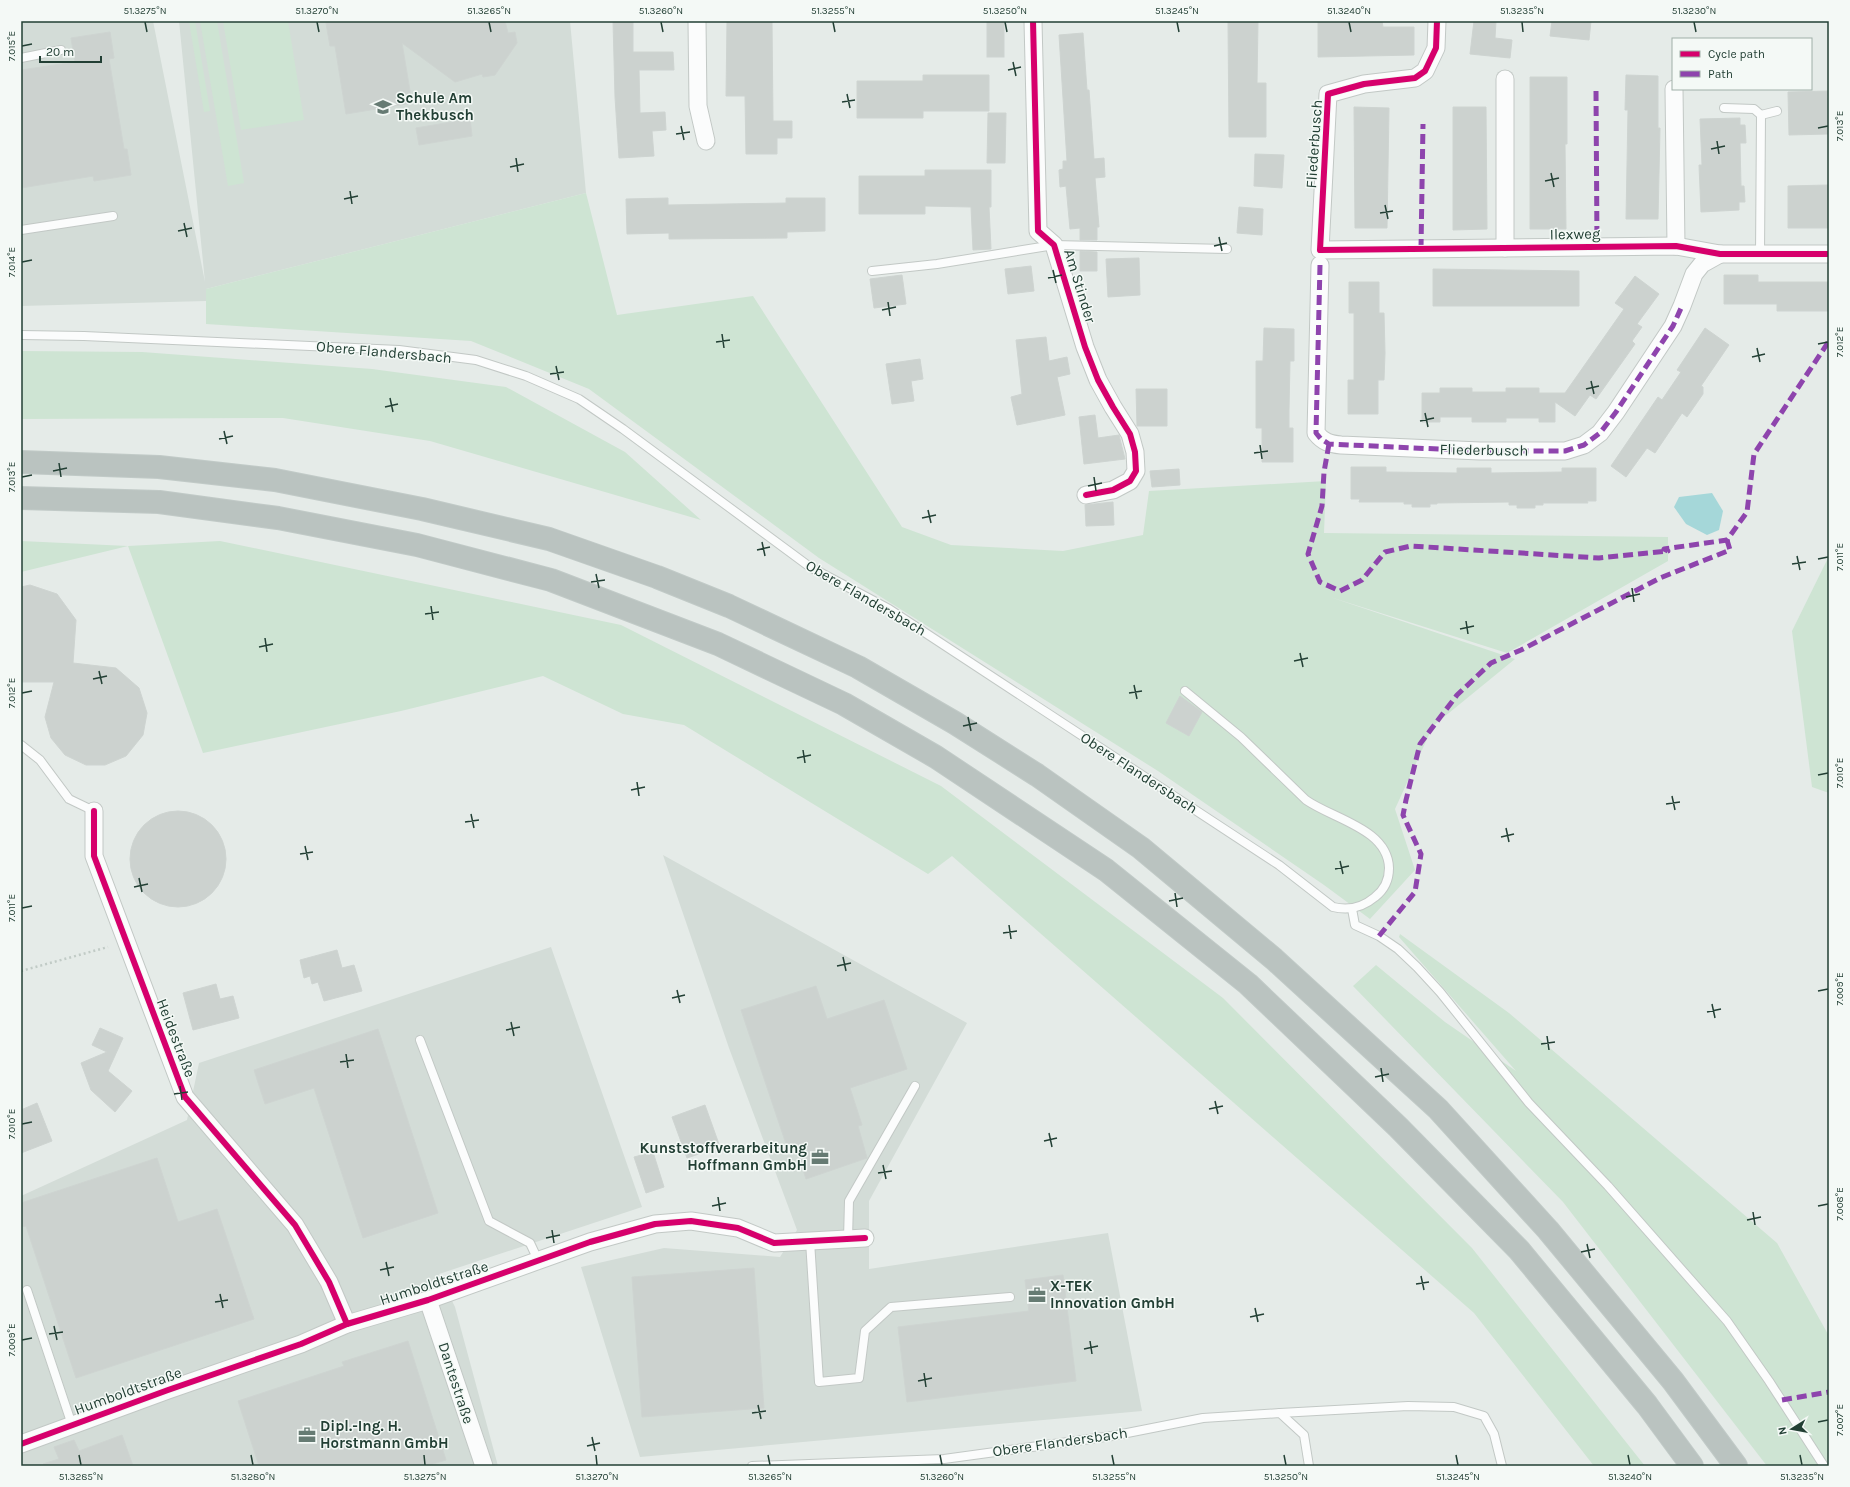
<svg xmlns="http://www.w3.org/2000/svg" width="1850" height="1487" font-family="Karla,sans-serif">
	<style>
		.built { fill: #d3dcd7 }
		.green { fill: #cee4d3 }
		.water { fill: #a5d7d9 }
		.building { fill: #ccd2cf; stroke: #ced4d1 }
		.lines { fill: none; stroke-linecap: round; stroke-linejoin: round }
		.lane-casing { stroke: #c2c8c5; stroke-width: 10 }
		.street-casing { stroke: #c2c8c5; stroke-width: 19 }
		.highway-casing { stroke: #c1cac7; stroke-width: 24 }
		.path { stroke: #c1cbc6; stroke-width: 2.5; stroke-dasharray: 2 3; stroke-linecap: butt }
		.lane { stroke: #fbfcfc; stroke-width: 8 }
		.street { stroke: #fbfcfc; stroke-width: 17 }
		.highway { stroke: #bac3c0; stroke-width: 22 }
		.quiet { stroke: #8e44ad; stroke-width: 5; stroke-dasharray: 10 5; stroke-linecap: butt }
		.cycleway-casing { stroke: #f4f9f6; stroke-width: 8 }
		.cycleway { stroke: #d6006c; stroke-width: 6 }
		.ticks { fill: none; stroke: #223f34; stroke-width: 1.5 }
		.labels { text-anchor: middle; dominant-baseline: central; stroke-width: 3; stroke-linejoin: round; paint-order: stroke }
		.poi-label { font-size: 15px; font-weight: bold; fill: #223f34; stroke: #f4f9f6; text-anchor: start }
		.street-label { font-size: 15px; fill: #223f34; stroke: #f4f9f6 }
		.neatline { fill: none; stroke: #223f34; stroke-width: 1.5 }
		.ticks-label { font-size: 10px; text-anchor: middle; fill: #223f34 }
	</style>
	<rect width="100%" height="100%" fill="#e5ebe8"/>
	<g class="built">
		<path d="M21,21h132l52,261 -26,-261h391l16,172 -380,96v12l-185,5z"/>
		<path d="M663,855l304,168 -98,178v68l239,-36 34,178 -502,46 -59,-190 83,-19 116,9 17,-27 -68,-182z"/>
		<path d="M551,947l91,260 -203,67 16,33 43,159h-477v-270l166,-76 12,-57z"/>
	</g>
	<g class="green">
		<path d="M189,21h6l15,90 -6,1z"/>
		<path d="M200,21h17l27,162 -16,3z"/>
		<path d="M223,21h65l16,99 -63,10z"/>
		<path d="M586,193l31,122 136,-19 149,231 49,18 112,6 80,-16 6,-44 177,-10 -2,52 344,4v24l-161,92 -177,-56 185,62 -82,67 -38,83 20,61 -45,49 -46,-34 -166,-114 -339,-213 -230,-169 -118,-48 -265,-17v-35z"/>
		<path d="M21,351l121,1 230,17 134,18 119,65 76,68 -271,-79 -147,-23 -262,1z"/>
		<path d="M21,541l107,5 92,-5 401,84 320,161 282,212 249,250 173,218h-51l-120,-153 -522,-457 -24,18 -244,-149 -61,-11 -80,-38 -142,35 -198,42 -75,-207 -107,26z"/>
		<path d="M1829,556v237l-17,-6 -20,-156z"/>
		<path d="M1400,934l109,79 268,230 52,93v130h-62l-204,-264 -210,-216 23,-21 69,57 71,49 -117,-134z"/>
	</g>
	<path class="water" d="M1712,493l11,18 -4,19 -12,5 -21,-11 -12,-17 5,-10z"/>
	<g class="building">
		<path d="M338,21h167l3,12 7,-1 2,11 -22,32 -12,2 -1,-3 -27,8 -53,-39 10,60 -66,11 -11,-68h-5l-4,-23z"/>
		<path d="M613,21h20v31h40l1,18h-35l1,43 25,-1 1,18 -14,1 2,25 -35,2 -4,-61z"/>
		<path d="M727,21h45l1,100h19v17h-15v16h-31l-1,-58h-19z"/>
		<rect x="987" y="21" width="17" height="36"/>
		<path d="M1228,21h30l-1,62h9v54h-37z"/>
		<path d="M1318,21h64l1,6h31v28l-96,2z"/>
		<path d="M1474,21h22l-1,17 17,2 -2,18 -40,-4z"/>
		<path d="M1552,21h39l-2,19 -39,-4z"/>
		<path d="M110,32l4,26 -5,1 15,90h3l4,26 -37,6 -1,-5 -72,12v-118l54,-8 -4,-24z"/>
		<path d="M1083,33l4,57h2l5,69 10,-1 1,19 -10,1 4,49h-2v13h-17v-12l-10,1 -4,-43 -6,1 -1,-17 4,-1v-8h4l-8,-126z"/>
		<path d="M923,75h66v36h-66v7h-66v-37h66z"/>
		<path d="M1626,75l32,1v52h2l-2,91h-32l2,-109h-3z"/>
		<path d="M1530,77h37v67h-2l1,85h-36z"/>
		<path d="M1828,91l-1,7h2l-1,36 -39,1 -1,-43z"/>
		<path d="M1354,107l35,1 -2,120h-32z"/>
		<path d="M1453,107h33l1,122 -34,1z"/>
		<path d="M988,113h18l-1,50h-18z"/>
		<path d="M1740,118v7h5l1,18h-6l1,43h3l1,16h-6v8l-38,2 -2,-47h3l-2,-46z"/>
		<path d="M470,119l2,17 -53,9 -3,-17z"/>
		<path d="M1255,154l29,1 -2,33 -28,-2z"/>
		<path d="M925,170h66v37h-2l2,42 -18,1 -2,-43 -46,-1v8h-66v-38h66z"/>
		<path d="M1828,185v43h-40v-42z"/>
		<path d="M668,198v7l118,-2v-5h39v33l-38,1v6l-118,1v-6l-42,1 -1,-35z"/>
		<path d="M1239,207l24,2 -1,26 -25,-2z"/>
		<path d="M1080,251l17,1v19h-17z"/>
		<path d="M1139,258l1,37 -32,2 -2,-38z"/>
		<path d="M1031,266l3,25 -26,3 -3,-25z"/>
		<path d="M1433,269l146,2v35h-146z"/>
		<path d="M902,275l4,29 -32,4 -4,-29z"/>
		<path d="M1724,275h34v7h71l-1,29h-51v-7h-53z"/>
		<path d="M1635,276l24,18 -22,30 5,3 -10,14 3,3 -39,55 -6,-4 -15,21 -20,-14v20h-16v-4h-33v4h-34v-5h-32v5h-18v-29h18v-5h32v4h34v-4h33v5h26l59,-84 -9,-6z"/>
		<path d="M1349,282h30v31h5l1,40 -1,27h-6v34h-30v-34h6v-67h-5z"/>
		<path d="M1264,328l30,1v32h-4l-1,49v18h4v34h-31v-34h-6v-67h7z"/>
		<path d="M1705,328l24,17 -28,41 2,1v7l-16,23 -5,-4 -27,40 -8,-5 -21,29 -15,-11 47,-69 4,3 19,-28 -4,-2z"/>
		<path d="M1046,337l3,24 18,-4 3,17 -13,3 8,38 -48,10 -6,-28 11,-3 -6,-54z"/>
		<path d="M920,359l3,20 -12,2 3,20 -22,3 -6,-40z"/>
		<path d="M1136,389h31v37h-30z"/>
		<path d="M1095,415l3,23 21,-3 6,24 -41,5 -5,-47z"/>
		<path d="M1351,467h35v5l71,1v-5h34v5l71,-1v-4h34v33h-9l1,2h-45v2h-8v3h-18v-3h-8v-3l-72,1v1h-7v3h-18v-3h-8v-2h-45l1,-3h-9z"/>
		<path d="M1179,469l1,16 -28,2 -2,-16z"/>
		<path d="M1113,502l1,23 -28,1 -1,-21z"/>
		<path d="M30,585l27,9 19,26 -3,43 43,5 23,20 8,25 -4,22 -17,21 -21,9h-19l-21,-10 -14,-17 -6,-21 9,-35h-33v-95z"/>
		<path d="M1180,696l22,16 -13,24 -23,-13z"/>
		<circle cx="178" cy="859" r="48"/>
		<path d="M337,950l5,18 12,-3 8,26 -38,10 -6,-19 -6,2 -2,-8 -6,2 -4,-18z"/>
		<path d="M216,984l4,15 13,-3 6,22 -46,12 -10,-37z"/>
		<path d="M816,986l11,33 57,-19 23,69 -57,19 12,37 -4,1 9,32 -61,21 -10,-32 -8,3 -47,-140z"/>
		<path d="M100,1028l23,10 -15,33 24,20 -17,21 -24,-22 -10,-27 26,-11 -15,-7z"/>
		<path d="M378,1029l60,184 -75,25 -49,-150 -49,16 -11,-34z"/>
		<path d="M37,1103l15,38 -31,12v-43z"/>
		<path d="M705,1105l15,42 -33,11 -15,-41z"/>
		<path d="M653,1152l11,35 -18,6 -12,-36z"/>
		<path d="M157,1158l21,64 39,-13 37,110 -178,59 -50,-152 -5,1v-24z"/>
		<path d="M754,1268l10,140 -122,9 -10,-140z"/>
		<path d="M1063,1275l13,106 -169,21 -9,-75 131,-16 -4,-31z"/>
		<path d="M408,1341l38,119 -20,6h-167l-21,-65 106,-35 -2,-4z"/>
		<path d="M122,1435l11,31h-89l-1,-2 16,-5 -5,-12 20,-7 5,11z"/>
	</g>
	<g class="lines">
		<g class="lane-casing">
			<g id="lane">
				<path d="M21,58l40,-8"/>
				<path d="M1724,108l30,1 7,6 -1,139"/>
				<path d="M1761,115l16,-4"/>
				<path d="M21,230l92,-14"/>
				<path d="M872,271l65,-7 117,-19 173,4"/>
				<path d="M21,335l63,1 315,14 77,10 50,16 53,23 44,30 187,138 79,42 390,256 54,42c16,4 29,1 42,-10 9,-7 14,-17 14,-29 -1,-39 -56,-49 -83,-68l-65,-63 -56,-46"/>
				<path d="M21,745l19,15 29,39 25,12"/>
				<path d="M1352,909l3,16 24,11 19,13 19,18 23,25 89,111 79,83 96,109 23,26 42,60 55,85"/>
				<path d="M420,1040l69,181 41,22 8,17"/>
				<path d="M848,1239l1,-38 66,-115"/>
				<path d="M810,1241l9,141 40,-4 6,-47 26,-24 119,-10"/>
				<path d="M27,1290l45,135"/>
				<path d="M1280,1413l128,-7 46,1 30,9 10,18 8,32"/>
				<path d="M752,1466l192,-7 168,-23 91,-18 77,-5 24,22 5,31"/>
			</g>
		</g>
		<g class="street-casing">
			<g id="street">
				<path d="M697,21l1,85 8,35"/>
				<path d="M1033,21l5,210 16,14 31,102 13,33 15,27 17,27 5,18 1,19 -6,10 -17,9 -27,5"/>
				<path d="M1437,21l-1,27 -11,23 -10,7 -51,6 -36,10 -8,156 356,-4 44,8h109"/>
				<path d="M1674,89l2,157"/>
				<path d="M1505,248v-169"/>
				<path d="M1320,265l-4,168c7,9 14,11 25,12l139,6h85l19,-6 16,-12 16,-21 57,-86 9,-20 12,-32 8,-10 18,-10"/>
				<path d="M94,811v45l91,241 110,128 34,57 18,42"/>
				<path d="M428,1300l56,166"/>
				<path d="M21,1444l147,-54 133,-46 46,-20 81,-24 162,-58 65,-18 36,-3 47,7 36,15 91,-5"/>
			</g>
		</g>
		<g class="highway-casing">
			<g id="highway">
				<path d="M21,462l138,5 116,13 147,29 127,30 108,38 72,29 129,61 97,56 82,52 104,73 133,111 164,150 110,121 125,151 63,85"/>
				<path d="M21,498l138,4 119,16 139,27 134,35 167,64 126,60 92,53 170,113 142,114 150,143 121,123 128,155 45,61"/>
			</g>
		</g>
		<path class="path" d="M21,971l87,-24"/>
		<use href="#lane" class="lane"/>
		<use href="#street" class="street"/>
		<use href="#highway" class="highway"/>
		<g class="quiet">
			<path d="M1596,91l1,156"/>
			<path d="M1421,249l2,-125"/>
			<path d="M1320,265l-4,168 5,6 8,5 151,7h85l19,-6 16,-12 16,-21 57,-86 9,-20"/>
			<path d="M1329,444l-5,28 -2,34 -14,48 12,28 20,9 22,-11 23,-28 26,-6 188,12 69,-7 -4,-2 63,-9 20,-28 7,-58 75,-113"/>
			<path d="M1379,936l36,-44 6,-38 -18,-39 3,-15 14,-56 37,-49 34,-32 30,-13 139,-72 70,-28 -3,-10"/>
			<path d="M1782,1400l47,-8"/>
		</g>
		<g class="cycleway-casing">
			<g id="cycleway">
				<path d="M1033,21l5,210 16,14 31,102 13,33 15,27 17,27 5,18 1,19 -6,10 -17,9 -27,5"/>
				<path d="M1437,21l-1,27 -11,23 -10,7 -51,6 -36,10 -8,156 356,-4 44,8h109"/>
				<path d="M94,811v45l91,241 110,128 34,57 18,42"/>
				<path d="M21,1444l147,-54 133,-46 46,-20 81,-24 162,-58 65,-18 36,-3 47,7 36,15 91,-5"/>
			</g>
		</g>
		<use href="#cycleway" class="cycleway"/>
	</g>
	<path class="ticks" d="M145,22l2,10M317,22l2,10M489,22l2,10M661,22l2,10M833,22l2,10M1005,22l2,10M1177,22l2,10M1349,22l2,10M1522,22l1,10M1694,22l2,10M22,46l10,-2M1013,62l3,14M1008,70l13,-3M847,94l3,14M842,102l13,-2M681,126l3,14M1818,128l10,-2M676,134l14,-2M1717,141l2,13M1711,149l14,-3M516,158l2,14M510,167l14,-3M1551,173l3,14M1545,181l14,-3M350,191l2,13M344,199l14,-3M1385,205l3,14M1380,213l13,-2M184,223l3,14M178,231l14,-3M1219,237l3,14M1214,246l13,-3M22,262l10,-2M1053,270l3,13M1048,278l14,-3M888,302l2,14M882,310l14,-3M722,334l2,14M716,342l14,-2M1818,344l10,-2M1757,348l3,14M1752,357l13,-3M556,366l3,14M550,374l14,-2M1591,381l3,13M1586,389l13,-3M390,398l3,14M385,407l13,-3M1425,413l3,14M1420,421l14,-3M224,431l3,13M219,439l14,-3M1260,445l2,14M1254,453l14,-2M59,463l2,14M53,471l14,-3M22,477l10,-2M1094,477l2,14M1088,486l14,-3M928,510l3,13M922,518l14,-3M762,542l3,14M757,550l13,-3M1797,556l3,14M1818,559l10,-2M1792,564l14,-2M596,574l3,14M591,582l14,-2M1632,588l2,14M1626,597l14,-3M431,606l2,14M425,614l14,-2M1466,621l2,13M1460,629l14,-3M265,638l2,14M259,647l14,-3M1300,653l3,14M1294,661l14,-3M99,671l3,13M93,679l14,-3M1134,685l3,14M22,693l10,-2M1129,693l13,-2M968,717l3,14M963,726l14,-3M803,750l2,13M797,758l14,-3M1818,775l10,-2M637,782l2,14M631,790l14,-3M1672,796l3,14M1666,804l14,-2M471,814l3,14M465,822l14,-2M1506,828l3,14M1501,837l13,-3M305,846l3,14M300,854l13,-2M1340,861l3,13M1335,869l14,-3M139,878l3,14M134,887l14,-3M1175,893l2,14M1169,901l14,-3M22,908l10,-2M1009,925l2,14M1003,933l14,-2M843,957l3,14M837,966l14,-3M677,990l3,13M1818,991l10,-2M672,998l13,-3M1712,1004l3,14M1707,1012l14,-3M511,1022l3,14M506,1030l14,-3M1547,1036l2,14M1541,1044l14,-2M346,1054l2,14M340,1062l14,-2M1381,1068l2,14M1375,1077l14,-3M180,1086l2,14M174,1094l14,-2M1215,1101l3,13M1209,1109l14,-3M22,1124l10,-2M1049,1133l3,14M1044,1141l13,-3M883,1165l3,14M878,1173l14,-2M718,1197l2,14M712,1206l14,-3M1818,1206l10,-2M1753,1212l2,13M1747,1220l14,-3M552,1230l2,13M546,1238l14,-3M1587,1244l3,14M1581,1252l14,-3M386,1262l3,14M380,1270l14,-3M1421,1276l3,14M1416,1284l13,-2M220,1294l3,14M215,1302l13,-2M1255,1308l3,14M1250,1317l14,-3M54,1326l3,14M49,1334l14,-2M22,1340l10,-2M1090,1341l2,13M1084,1349l14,-3M924,1373l2,14M918,1381l14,-3M758,1405l3,14M752,1413l14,-2M1818,1422l10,-2M592,1437l3,14M587,1446l13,-3M79,1455l2,10M251,1455l2,10M424,1455l1,10M596,1455l1,10M768,1455l2,10M940,1455l2,10M1112,1455l2,10M1284,1455l2,10M1456,1455l2,10M1628,1455l2,10M1800,1455l2,10"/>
	<defs>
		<g id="school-bare" transform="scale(1.38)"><path d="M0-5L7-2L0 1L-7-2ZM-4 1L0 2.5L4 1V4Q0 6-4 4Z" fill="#667b73" stroke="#f4f9f6" stroke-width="2.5" paint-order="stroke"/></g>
		<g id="office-bare" transform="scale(1.38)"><path d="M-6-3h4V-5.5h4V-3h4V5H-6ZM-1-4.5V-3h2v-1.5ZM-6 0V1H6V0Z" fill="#667b73" stroke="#f4f9f6" stroke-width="2.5" paint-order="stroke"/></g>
	</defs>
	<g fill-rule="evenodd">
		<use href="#school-bare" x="383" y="107"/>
		<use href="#office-bare" x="820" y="1157"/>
		<use href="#office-bare" x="1037" y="1295"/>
		<use href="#office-bare" x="307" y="1435"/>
	</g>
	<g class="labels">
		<g class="poi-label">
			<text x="396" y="98">Schule Am<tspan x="396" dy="17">Thekbusch</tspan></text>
			<text x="807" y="1148" text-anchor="end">Kunststoffverarbeitung<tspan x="807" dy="17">Hoffmann GmbH</tspan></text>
			<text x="1050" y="1286">X-TEK<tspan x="1050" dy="17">Innovation GmbH</tspan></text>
			<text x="320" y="1426">Dipl.-Ing. H.<tspan x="320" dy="17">Horstmann GmbH</tspan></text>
		</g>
		<g class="street-label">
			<text transform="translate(1314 144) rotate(-86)">Fliederbusch</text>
			<text transform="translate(1575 234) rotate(-1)">Ilexweg</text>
			<text transform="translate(1080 286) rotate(73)">Am Stinder</text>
			<text transform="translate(384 352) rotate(5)">Obere Flandersbach</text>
			<text transform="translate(1484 450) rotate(1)">Fliederbusch</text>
			<text transform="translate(866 598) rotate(30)">Obere Flandersbach</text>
			<text transform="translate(1139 773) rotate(33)">Obere Flandersbach</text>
			<text transform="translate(176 1038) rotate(69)">Heidestraße</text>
			<text transform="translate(434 1283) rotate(-18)">Humboldtstraße</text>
			<text transform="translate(456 1383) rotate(72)">Dantestraße</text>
			<text transform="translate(128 1391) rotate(-20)">Humboldtstraße</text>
			<text transform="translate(1060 1442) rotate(-8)">Obere Flandersbach</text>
		</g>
	</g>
	<rect width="1850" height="1487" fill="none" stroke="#f4f9f6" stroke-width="44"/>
	<rect x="1672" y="38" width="140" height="52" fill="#f4f9f6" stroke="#a0afa8"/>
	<rect x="1680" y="51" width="20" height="6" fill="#d6006c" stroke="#a0afa8"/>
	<text x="1708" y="58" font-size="12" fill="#223f34">Cycle path</text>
	<rect x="1680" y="71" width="20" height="6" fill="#8e44ad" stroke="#a0afa8"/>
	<text x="1708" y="78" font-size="12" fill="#223f34">Path</text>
	<g transform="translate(1792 1429) rotate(259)" stroke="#f4f9f6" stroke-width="3" paint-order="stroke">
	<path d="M0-3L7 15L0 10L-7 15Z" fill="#223f34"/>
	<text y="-6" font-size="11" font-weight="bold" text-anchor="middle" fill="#223f34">N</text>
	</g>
	<path d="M40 56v6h61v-6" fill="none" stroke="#223f34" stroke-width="2"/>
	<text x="46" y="56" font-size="12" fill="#223f34" stroke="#f4f9f6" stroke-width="3" paint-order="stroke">20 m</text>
	<rect x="22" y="22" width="1806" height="1443" class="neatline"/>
	<g class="ticks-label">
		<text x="145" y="14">51.3275°N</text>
		<text x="317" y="14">51.3270°N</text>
		<text x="489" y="14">51.3265°N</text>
		<text x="661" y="14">51.3260°N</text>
		<text x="833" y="14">51.3255°N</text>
		<text x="1005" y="14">51.3250°N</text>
		<text x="1177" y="14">51.3245°N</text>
		<text x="1349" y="14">51.3240°N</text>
		<text x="1522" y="14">51.3235°N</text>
		<text x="1694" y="14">51.3230°N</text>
		<text transform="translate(11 46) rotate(-90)" y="4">7.015°E</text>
		<text transform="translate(1839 126) rotate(-90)" y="4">7.013°E</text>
		<text transform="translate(11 262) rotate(-90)" y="4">7.014°E</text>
		<text transform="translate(1839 342) rotate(-90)" y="4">7.012°E</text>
		<text transform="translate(11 477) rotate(-90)" y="4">7.013°E</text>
		<text transform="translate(1839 557) rotate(-90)" y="4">7.011°E</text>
		<text transform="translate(11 693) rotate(-90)" y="4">7.012°E</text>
		<text transform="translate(1839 773) rotate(-90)" y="4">7.010°E</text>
		<text transform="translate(11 908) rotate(-90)" y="4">7.011°E</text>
		<text transform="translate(1839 989) rotate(-90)" y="4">7.009°E</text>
		<text transform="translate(11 1124) rotate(-90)" y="4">7.010°E</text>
		<text transform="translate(1839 1204) rotate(-90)" y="4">7.008°E</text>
		<text transform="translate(11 1340) rotate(-90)" y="4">7.009°E</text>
		<text transform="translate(1839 1420) rotate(-90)" y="4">7.007°E</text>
		<text x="81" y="1480">51.3285°N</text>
		<text x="253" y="1480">51.3280°N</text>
		<text x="425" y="1480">51.3275°N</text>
		<text x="597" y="1480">51.3270°N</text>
		<text x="770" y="1480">51.3265°N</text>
		<text x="942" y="1480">51.3260°N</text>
		<text x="1114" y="1480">51.3255°N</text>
		<text x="1286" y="1480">51.3250°N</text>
		<text x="1458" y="1480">51.3245°N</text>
		<text x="1630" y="1480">51.3240°N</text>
		<text x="1802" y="1480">51.3235°N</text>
	</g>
</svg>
